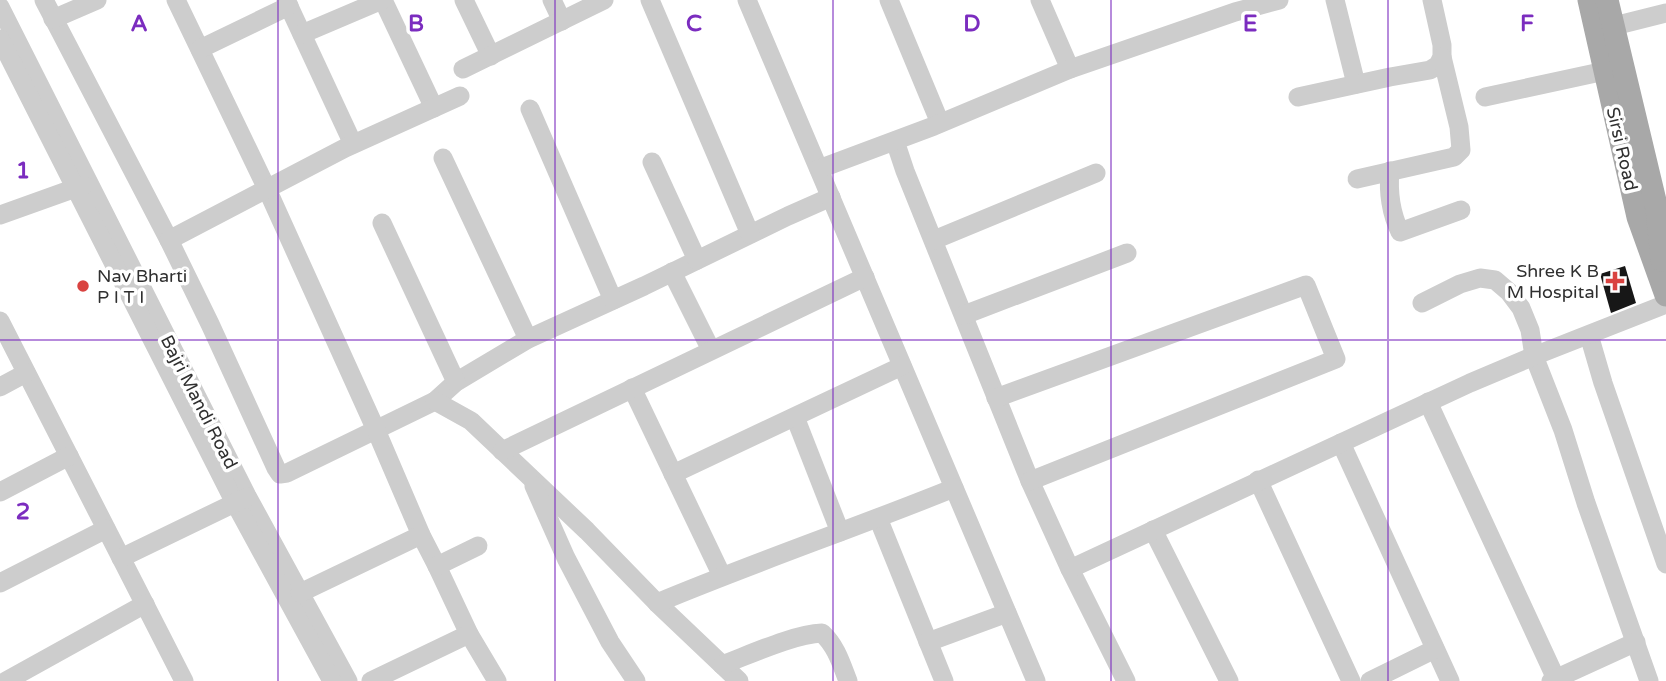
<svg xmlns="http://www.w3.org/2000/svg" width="1666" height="681" font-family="'Varela Round',sans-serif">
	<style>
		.building { fill: #171717 }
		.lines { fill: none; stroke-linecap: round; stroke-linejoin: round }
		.minor { stroke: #cdcdcd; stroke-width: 19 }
		.major { stroke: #a8a8a8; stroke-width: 23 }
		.grid { fill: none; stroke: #7b2cbf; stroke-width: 2; stroke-opacity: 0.55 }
		.poi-dot { fill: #d94340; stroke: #fff; stroke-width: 2.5 }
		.labels { text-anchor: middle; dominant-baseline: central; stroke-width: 7; stroke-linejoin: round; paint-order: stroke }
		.street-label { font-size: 18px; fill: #303030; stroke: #fff }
		.poi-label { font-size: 18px; fill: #303030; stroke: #fff; text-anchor: end }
		.grid-label { font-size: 23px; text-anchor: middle; font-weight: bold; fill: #7b2cbf; stroke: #fff; stroke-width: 7; stroke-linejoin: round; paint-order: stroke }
	</style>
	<rect width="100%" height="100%" fill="#fff"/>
	<path class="building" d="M1625,266l11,37 -25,10 -11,-39z"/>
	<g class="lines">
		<g class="minor">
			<path d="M44,0l125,240 41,84 66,144 4,6 7,-1 148,-72 21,-19 72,-43 116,-53 144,-70 43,-19"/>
			<path d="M176,0l91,189 109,241 45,105 16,31 32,68 28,47"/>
			<path d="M286,0l67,144"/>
			<path d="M383,0l51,108"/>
			<path d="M464,0l27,56"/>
			<path d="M552,0l10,21"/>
			<path d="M650,0l100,234"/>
			<path d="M747,0l289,681"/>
			<path d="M889,0l51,123"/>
			<path d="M1040,0l30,69"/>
			<path d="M1335,0l21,84"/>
			<path d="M0,7l247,489 101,185"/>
			<path d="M53,19l44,-19"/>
			<path d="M1614,26l52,-13"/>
			<path d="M302,34l80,-34"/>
			<path d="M0,39l235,464 97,178"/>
			<path d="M200,49l89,-43"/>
			<path d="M463,69l141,-69"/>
			<path d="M1298,97l92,-20 40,-7 8,-5 4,-8v-12l-10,-45"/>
			<path d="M1485,97l120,-26"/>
			<path d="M530,109l83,191"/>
			<path d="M895,141l10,30 125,310 40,88 56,112"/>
			<path d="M443,158l85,181"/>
			<path d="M652,162l45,98"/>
			<path d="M819,169l115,-43 136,-57 165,-57 44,-12"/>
			<path d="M1390,171c-2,21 1,42 10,61l61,-22"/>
			<path d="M1357,179l97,-22 7,-7 -2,-23 -17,-70"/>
			<path d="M0,215l84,-30"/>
			<path d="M382,223l74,159"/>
			<path d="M169,240l176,-92 115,-52"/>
			<path d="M934,240l162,-67"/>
			<path d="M672,272l39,78"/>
			<path d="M1422,303l38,-19 20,-6 15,2 14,12 12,16 9,22 4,26 29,74 23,73 63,178"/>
			<path d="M964,315l163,-62"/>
			<path d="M0,321l184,360"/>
			<path d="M1589,335l14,48 63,181"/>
			<path d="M0,387l26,-14"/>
			<path d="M632,388l90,188"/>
			<path d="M996,398l310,-113 30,74 -306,122"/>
			<path d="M435,401l36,20 116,110 70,72 82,78"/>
			<path d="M1428,402l129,279"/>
			<path d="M795,417l45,115"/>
			<path d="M1341,443l109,238"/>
			<path d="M502,451l363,-174"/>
			<path d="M673,474l229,-108"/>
			<path d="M1258,480l93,201"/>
			<path d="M534,486l32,72 44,84 26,39"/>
			<path d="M0,492l69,-36"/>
			<path d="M878,518l66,163"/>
			<path d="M1153,530l76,151"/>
			<path d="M121,558l126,-61"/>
			<path d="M437,566l41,-20"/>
			<path d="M1070,569l400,-186 64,-27 132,-52"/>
			<path d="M0,583l106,-54"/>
			<path d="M300,593l121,-58"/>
			<path d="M657,603c98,-41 198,-75 297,-115"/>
			<path d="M928,642l79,-29"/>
			<path d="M722,665c27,-10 72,-31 100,-32 14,13 19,30 26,48"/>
			<path d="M6,681l139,-77"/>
			<path d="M371,681l98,-47"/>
			<path d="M1370,681l65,-32"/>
			<path d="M1551,681l85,-39"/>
		</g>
		<g class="major">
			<path d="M1589,0l49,217 28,78"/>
			<path d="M1607,0l50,209 5,51"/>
		</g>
	</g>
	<path class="grid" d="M278,0v681M555,0v681M833,0v681M1111,0v681M1388,0v681M0,340h1666"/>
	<g class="poi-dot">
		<path d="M1611.5 270.5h7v7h7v7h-7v7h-7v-7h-7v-7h7z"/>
		<circle cx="83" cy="286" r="7"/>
	</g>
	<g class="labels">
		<g class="street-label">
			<text transform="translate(1622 149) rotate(77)">Sirsi Road</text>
			<text transform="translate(199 402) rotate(63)">Bajri Mandi Road</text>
		</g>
		<g class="poi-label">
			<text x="1599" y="271">Shree K B<tspan x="1599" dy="21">M Hospital</tspan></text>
			<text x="97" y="276" text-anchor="start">Nav Bharti<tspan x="97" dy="21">P I T I</tspan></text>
		</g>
	</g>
	<g class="grid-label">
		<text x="139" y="31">A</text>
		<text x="416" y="31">B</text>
		<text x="694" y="31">C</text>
		<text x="972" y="31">D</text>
		<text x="1250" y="31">E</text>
		<text x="1527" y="31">F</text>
		<text x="23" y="178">1</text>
		<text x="23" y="519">2</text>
	</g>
</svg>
